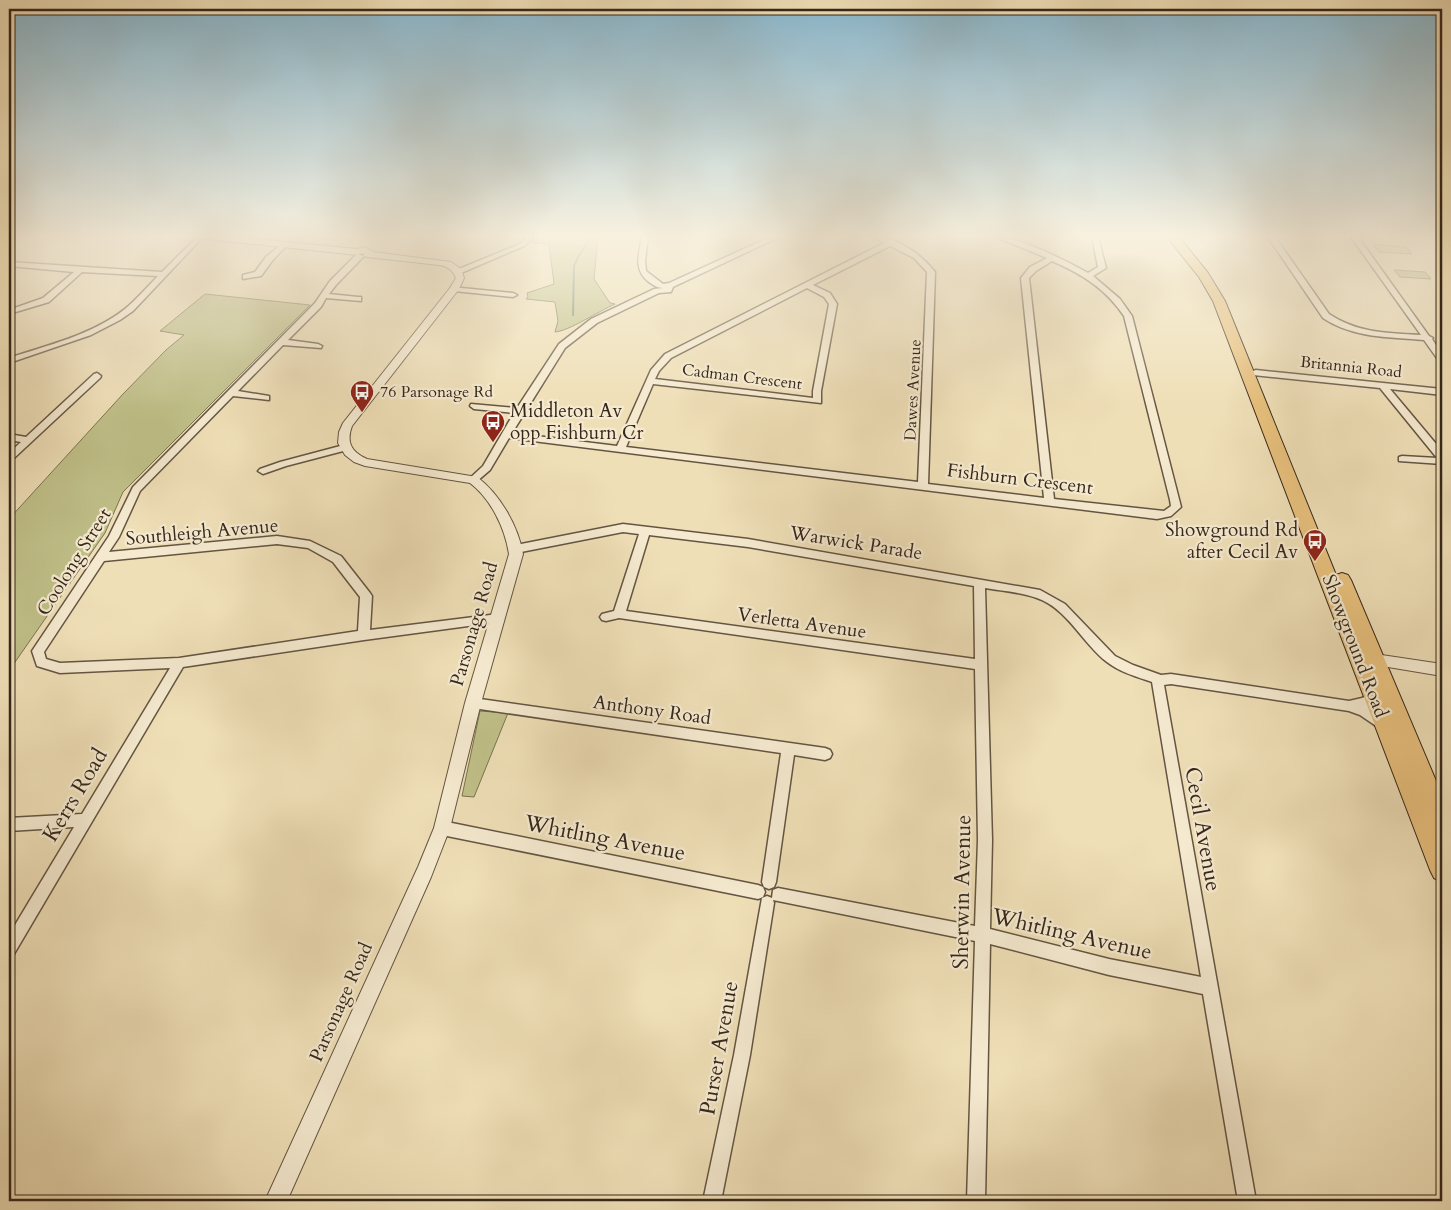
<svg xmlns="http://www.w3.org/2000/svg" width="1451" height="1210" font-family="Cardo,serif">
	<style>
		.green { fill: #c0c089; stroke: #7a7452 }
		.lines { fill: none; stroke-linecap: round; stroke-linejoin: round }
		.stream { stroke: #728171; stroke-width: 2 }
		.minor-casing { stroke: #645542; stroke-width: 3 }
		.tertiary-casing { stroke: #645542; stroke-width: 2 }
		.primary-casing { stroke: #35271b; stroke-width: 2 }
		.minor { fill: #f5ead0; fill-rule: evenodd }
		.tertiary { fill: #f5ead0; fill-rule: evenodd }
		.primary { fill: #e8c07c; fill-rule: evenodd }
		.labels { text-anchor: middle; dominant-baseline: central; stroke-width: 4.5; stroke-linejoin: round; paint-order: stroke }
		.far-street-label { font-size: 16px; fill: #35271b; stroke: #f5ead0 }
		.far-poi-label { font-size: 16px; fill: #35271b; stroke: #f5ead0; text-anchor: start }
		.poi-label { font-size: 19px; fill: #35271b; stroke: #f5ead0; text-anchor: start }
		.street-label { font-size: 19px; fill: #35271b; stroke: #f5ead0 }
		.near-street-label { font-size: 22px; fill: #35271b; stroke: #f5ead0 }
	</style>
	<rect width="100%" height="100%" fill="#efdfb7"/>
	<filter id="stains"><feTurbulence type="fractalNoise" baseFrequency=".004" numOctaves="4"/><feColorMatrix values="0 0 0 0 .2 0 0 0 0 .09 0 0 0 0 .02 0 0 0 .5 -.17"/></filter>
	<radialGradient id="worn" r=".72"><stop offset=".6" stop-color="#630" stop-opacity="0"/><stop offset="1" stop-color="#630" stop-opacity=".3"/></radialGradient>
	<g class="green">
		<path d="M535,237h63l-4,42 16,24 5,1c-16,7 -46,27 -60,28l3,-11 -3,-19 -29,-3 2,-2 -1,-4 27,-9 -5,-40 -17,-1z"/>
		<path d="M1373,244l33,3 6,7 -33,-2z"/>
		<path d="M1394,270l31,2 6,7 -31,-2z"/>
		<path d="M205,294l105,11 -187,187 -18,41 -92,132h-4v-146l114,-125 43,-44 18,-15 -24,-4z"/>
		<path d="M480,711l28,2 -34,84 -12,-1z"/>
	</g>
	<g class="lines">
		<path class="stream" d="M573,315l1,-49 4,-9 13,-20"/>
		<g class="minor-casing">
			<g id="minor">
				<path d="M527,237h7l-10,9 -63,27 -7,-2 66,-27z"/>
				<path d="M642,237h6l-3,24 1,10 17,13 6,-1 101,-46h9l-106,50 -2,5 -12,1 -62,30 -32,25 -53,85 105,13 34,-76 14,-16 219,-111 -10,-6c23,0 47,17 61,35l-7,212 116,14 -23,-220 9,-11 17,-9 -51,-21c24,0 70,24 92,36l10,-6 -6,-30h6l8,31 -13,8 27,23 12,17 49,191 -10,9 -14,3 -648,-81 -19,32 -14,12h-6l-2,-2 2,-2 13,-12 31,-53 -40,-4 -4,-3 1,-2 46,4 42,-64 32,-25 63,-30 9,-1c-5,0 -10,-3 -14,-6 -16,-12 -10,-28 -7,-45zM890,246l24,12 13,14 -9,210 -292,-35 27,-63 168,19v-12l16,-87 -7,-11 -17,-8zM1052,261c30,13 54,28 72,55l46,184 1,6 -7,5 -110,-12 -25,-221 7,-7zM807,288l17,9 5,7 -16,87v7l-158,-19 4,-8 12,-13z"/>
				<path d="M1268,237h7l54,77c28,19 59,19 92,21l-70,-98h7l71,99 4,2 -1,1 10,15v7h-3l-15,-21c-35,-3 -71,-2 -101,-22z"/>
				<path d="M196,238l5,1 -68,72 -13,9 -29,15 -82,28v-5c39,-13 83,-23 116,-49 12,-10 22,-22 33,-33l-76,-4 -33,30 -40,12v-4l34,-12 31,-26 -65,-6v-4l153,10z"/>
				<path d="M282,244l5,1 -15,16 -11,15 -18,3v-4l12,-3 11,-15z"/>
				<path d="M357,254l7,2 -28,29 -7,9 29,3h3v4l-35,-3 -5,9 -33,33 30,4 4,2 -1,2 -38,-3 -45,46 31,5v4l-36,-4 -93,95 -21,46 -10,15 168,-16 33,5 31,15 29,37 2,3 -2,34 128,-16 4,1 2,3 -2,3 -4,1 -134,18 -181,27 -169,287 -5,3v-22l65,-108 -65,4v-13l73,-4 88,-146 -110,5 -23,-7 -5,-15 77,-115 24,-49 182,-184 15,-22zM277,544l31,4 25,14 27,35 -2,34 -179,27 -119,5 -14,-4 -2,-7 60,-91z"/>
				<path d="M451,287l62,6 4,2 -4,2 -59,-6 -4,-2z"/>
				<path d="M1256,370l186,19v6l-52,-6 52,62v13l-43,-3v-4l3,-1 35,2 -57,-70 -127,-13v-4z"/>
				<path d="M97,373l4,3 -1,2 -88,82 -3,1v-8l12,-11 -12,-2v-6l17,3 68,-63z"/>
				<path d="M344,445l3,1v4l-61,16 -23,8 -5,-3 2,-2 20,-7z"/>
				<path d="M623,524l125,15 292,51 25,14 50,52 18,9 28,10 10,-1 178,27 13,-3 12,-5 4,1 2,4 -2,4 -10,5 18,14 2,4 -2,4 -4,1 -22,-15 -11,-4 -178,-27 -7,1 92,516h-18l-35,-207 -94,-19 -119,-31 -5,257h-18l8,-260 -202,-41 1,3 -24,152 -29,146h-18l31,-146 28,-157 5,-2 5,2 1,-8 5,-2 197,38 3,-86 -3,-171 -356,-51 -13,3 -4,-1 -2,-3 2,-3 12,-3 25,-77 -16,-2 -107,21 -5,-4 5,-4zM649,535l99,12 226,39 1,73 -349,-48zM985,588c17,3 36,4 52,10 30,10 46,46 70,64 13,10 30,15 45,20l49,295 -92,-18 -119,-30 2,-89z"/>
				<path d="M473,698l352,50 5,2 2,4 -2,4 -5,2 -31,-5 -18,127 -2,5 -5,2 -5,-2 -2,-5 19,-129 -308,-45 -4,-1 -2,-4 2,-4z"/>
				<path d="M442,821l316,64 5,2 2,5 -2,5 -5,2 -316,-64 -5,-2 -2,-5 2,-5z"/>
			</g>
		</g>
		<g class="tertiary-casing">
			<g id="tertiary">
				<path d="M192,237h44l121,12 8,-2 8,5 78,10 10,7 3,9 -5,11 -107,137c-6,16 -1,26 15,33l110,18c23,17 41,49 46,77l-42,149 -31,125 -19,49 -144,324h-22l153,-334 16,-39 31,-125 44,-149c-4,-26 -18,-55 -39,-71l-105,-17 -11,-4 -9,-7 -7,-12 1,-11 4,-9 107,-135 6,-10c-3,-8 -9,-12 -17,-13l-72,-8 -3,-1 -1,-3 -6,2 -149,-16 -12,1z"/>
				<path d="M1375,654l67,10v12l-72,-12 -2,-4 2,-4z"/>
			</g>
		</g>
		<g class="primary-casing">
			<path id="primary" d="M1167,237h12l29,36 17,28 111,274 6,-2 6,2 3,5 91,215v38l-3,-2 3,10v41l-8,-4 -4,-8 -217,-569 -14,-24z"/>
		</g>
		<use href="#minor" class="minor"/>
		<use href="#tertiary" class="tertiary"/>
		<use href="#primary" class="primary"/>
	</g>
	<linearGradient id="sky" x2="0" y2="1"><stop stop-color="#89b8cf"/><stop offset="0.58" stop-color="#f8f1df"/><stop offset="1" stop-color="#f8f1df" stop-opacity="0"/></linearGradient>
	<rect width="1451" height="407" fill="url(#sky)"/>
	<defs>
		<g id="bus-pin" transform="scale(1.25)"><path d="M0 17L-7.5 6A9.5 9.5 0 1 1 7.5 6Z" fill="#8f2418" stroke="#f5ead0"/><path d="M-5-6H5V4H4V6H2V4H-2V6H-4V4H-5ZM-3.5-4V0h7V-4ZM-3.5 1.2v1.5H-2V1.2ZM2 1.2v1.5H3.5V1.2Z" fill="#fff"/></g>
	</defs>
	<g fill-rule="evenodd">
		<use href="#bus-pin" x="362" y="392"/>
		<use href="#bus-pin" x="493" y="422"/>
		<use href="#bus-pin" x="1315" y="541"/>
	</g>
	<g class="labels">
		<g class="far-street-label">
			<text transform="translate(1351 367) rotate(6)">Britannia Road</text>
			<text transform="translate(742 377) rotate(7)">Cadman Crescent</text>
			<text transform="translate(913 390) rotate(-87)">Dawes Avenue</text>
		</g>
		<g class="far-poi-label">
			<text x="380" y="392">76 Parsonage Rd</text>
		</g>
		<g class="poi-label">
			<text x="510" y="411">Middleton Av<tspan x="510" dy="22">opp Fishburn Cr</tspan></text>
			<text x="1298" y="530" text-anchor="end">Showground Rd<tspan x="1298" dy="22">after Cecil Av</tspan></text>
		</g>
		<g class="street-label">
			<text transform="translate(1020 479) rotate(7)">Fishburn Crescent</text>
			<text transform="translate(202 532) rotate(-5)">Southleigh Avenue</text>
			<text transform="translate(856 543) rotate(9)">Warwick Parade</text>
			<text transform="translate(74 562) rotate(-58)">Coolong Street</text>
			<text transform="translate(802 623) rotate(8)">Verletta Avenue</text>
			<text transform="translate(474 624) rotate(-74)">Parsonage Road</text>
			<text transform="translate(1355 646) rotate(69)">Showground Road</text>
			<text transform="translate(652 710) rotate(8)">Anthony Road</text>
			<text transform="translate(341 1002) rotate(-66)">Parsonage Road</text>
		</g>
		<g class="near-street-label">
			<text transform="translate(75 795) rotate(-59)">Kerrs Road</text>
			<text transform="translate(1203 829) rotate(80)">Cecil Avenue</text>
			<text transform="translate(605 838) rotate(11)">Whitling Avenue</text>
			<text transform="translate(962 892) rotate(-89)">Sherwin Avenue</text>
			<text transform="translate(1072 934) rotate(13)">Whitling Avenue</text>
			<text transform="translate(719 1048) rotate(-80)">Purser Avenue</text>
		</g>
	</g>
	<rect width="1451" height="1210" fill="none" stroke="#efdfb7" stroke-width="30"/>
	<rect x="10" y="10" width="1431" height="1190" fill="none" stroke="#35271b" stroke-width="2.5"/>
	<rect x="15" y="15" width="1421" height="1180" fill="none" stroke="#35271b"/>
	<rect width="100%" height="100%" filter="url(#stains)"/>
	<rect width="100%" height="100%" fill="url(#worn)"/>
</svg>
